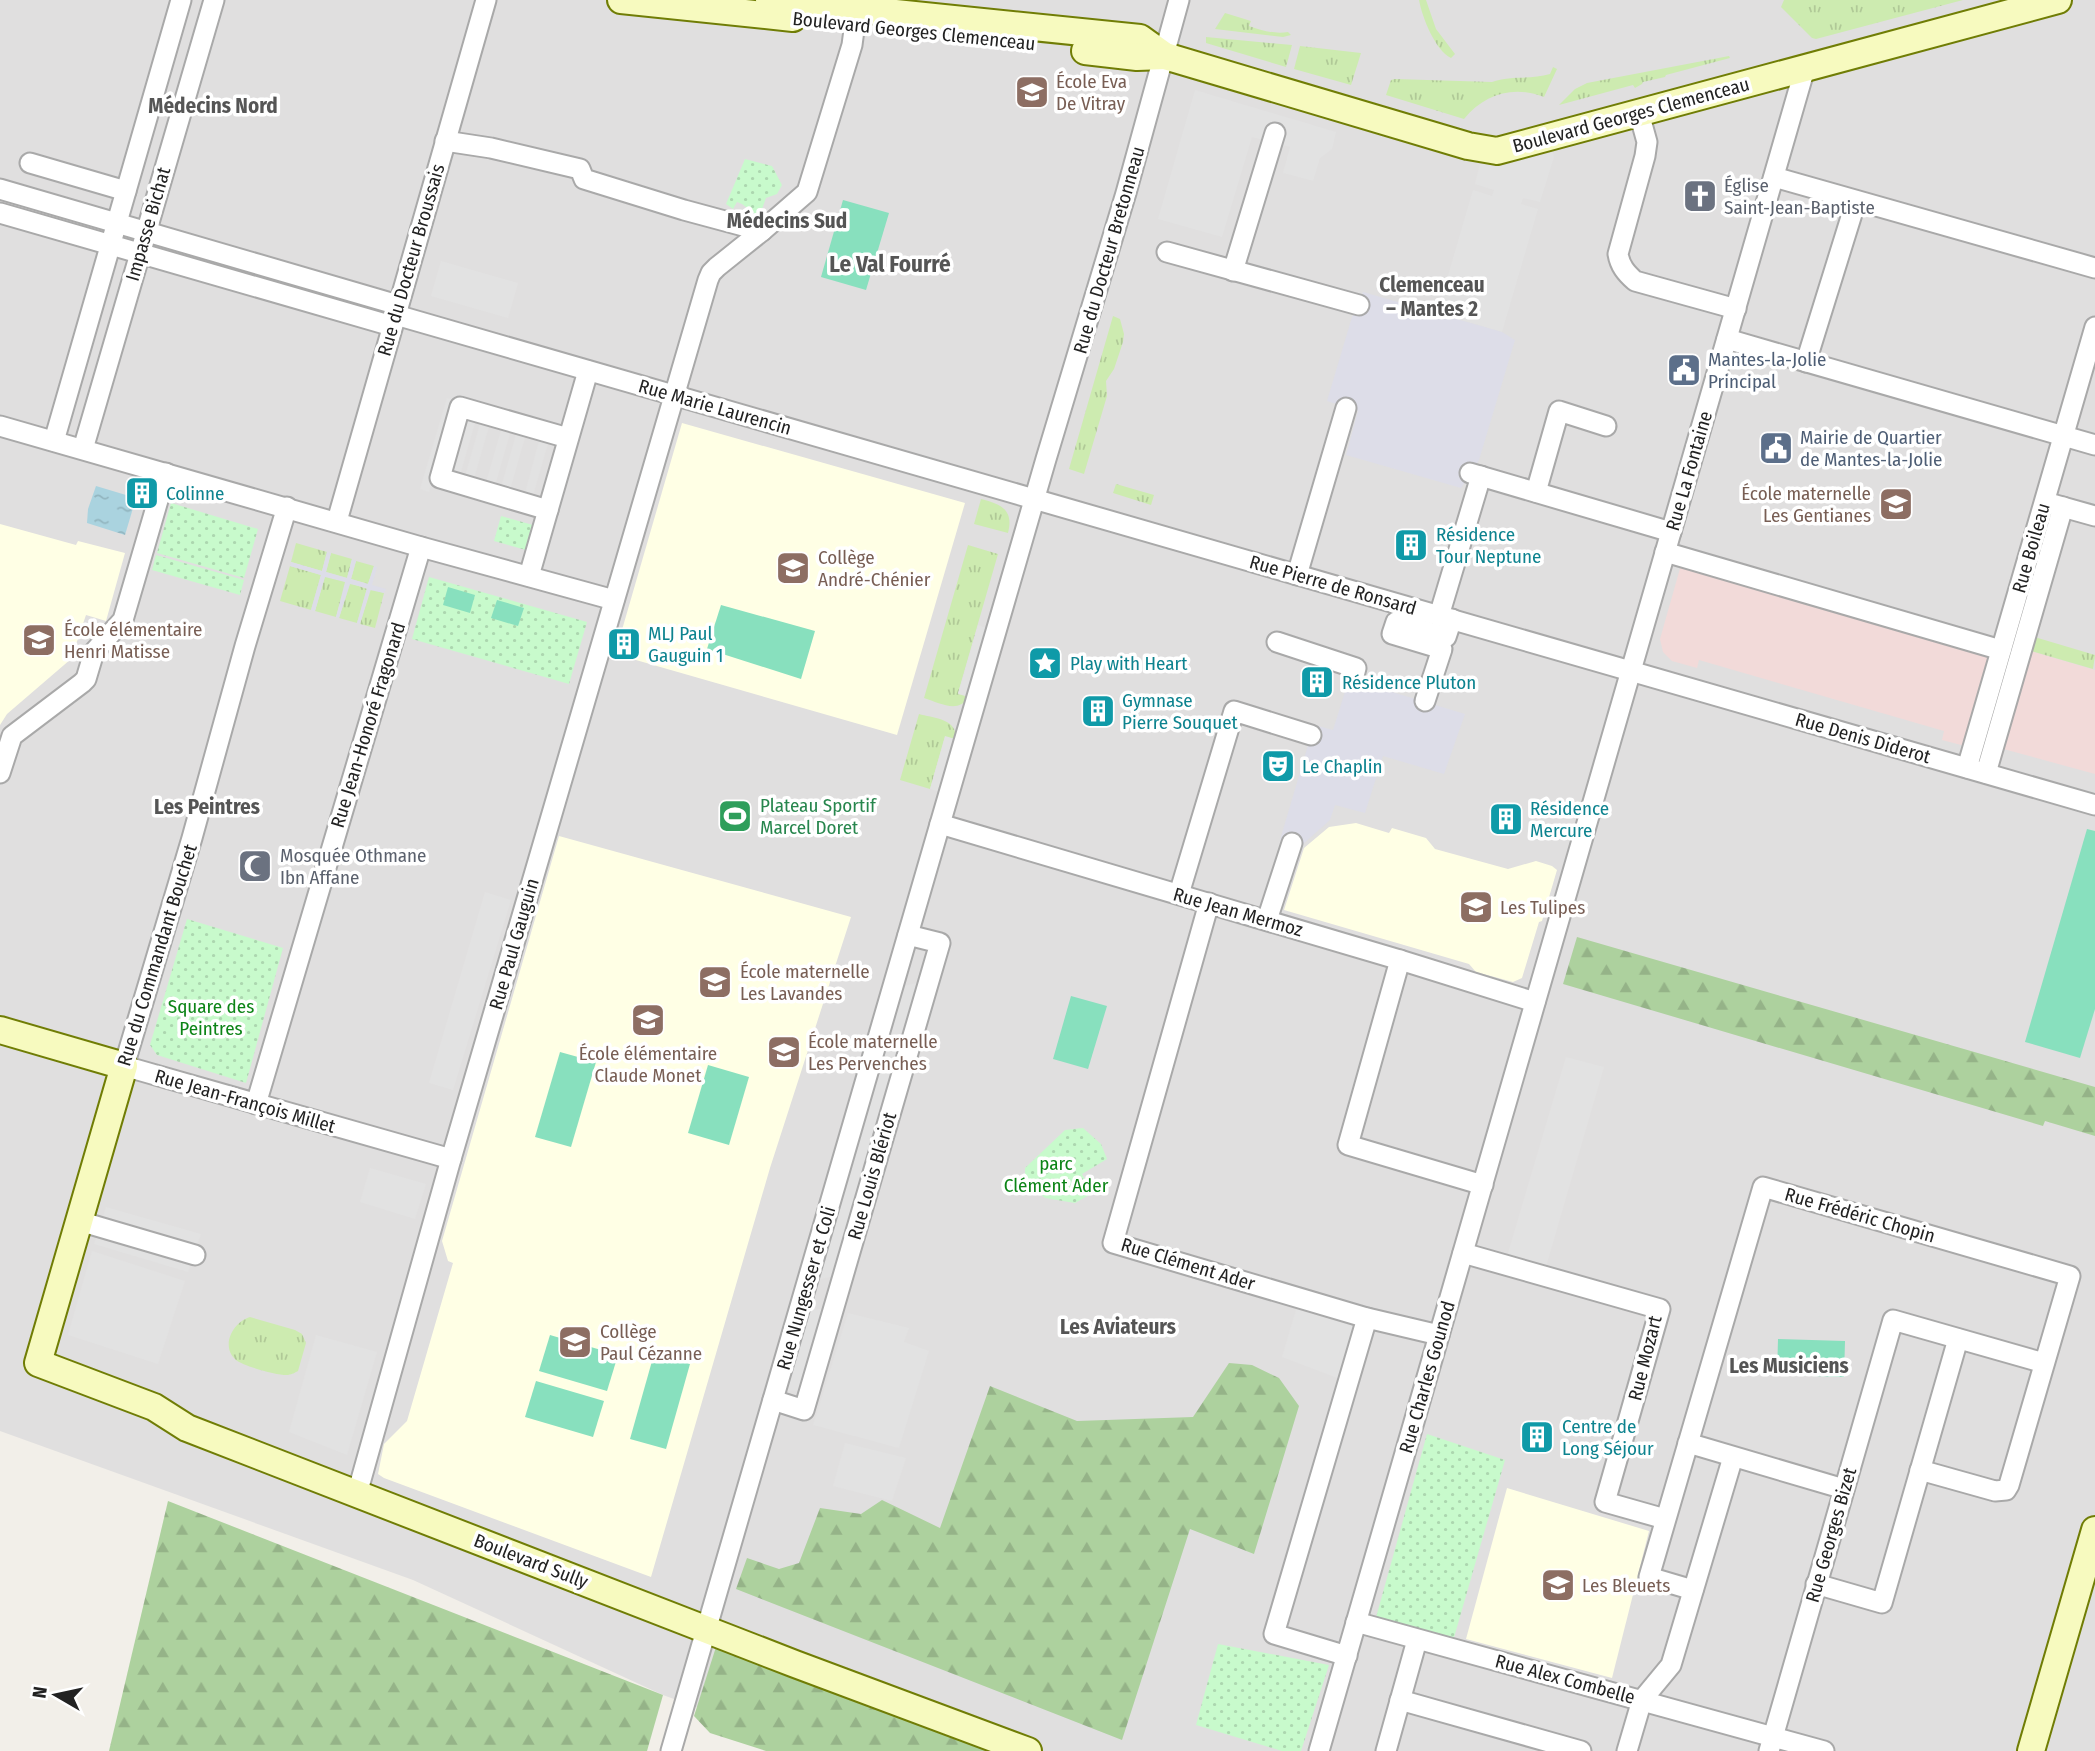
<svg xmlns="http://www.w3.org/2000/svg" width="2095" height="1751" font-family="'Fira Sans Condensed',sans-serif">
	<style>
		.residential { fill: #e0dfdf }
		.commercial { fill: #f2dad9 }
		.education { fill: #ffffe5 }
		.grass { fill: url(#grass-tufts) }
		.forest { fill: url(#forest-firs) }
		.park { fill: url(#park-dots) }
		.pitch { fill: #88e0be }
		.parking { fill: #e2e2e2 }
		.plaza { fill: #dddde8 }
		.water { fill: url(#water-ripples) }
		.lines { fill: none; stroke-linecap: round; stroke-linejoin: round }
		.street-casing { stroke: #a9a9a9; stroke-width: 23 }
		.secondary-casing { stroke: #707d05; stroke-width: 30 }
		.street { stroke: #fff; stroke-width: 19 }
		.secondary { stroke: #f7fabf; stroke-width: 26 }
		.labels { text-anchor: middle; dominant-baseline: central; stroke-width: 7; stroke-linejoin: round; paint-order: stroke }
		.street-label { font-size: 19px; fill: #222; stroke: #fff }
		.education-label { font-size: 19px; fill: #785e54; stroke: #fff; text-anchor: start }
		.worship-label { font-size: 19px; fill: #5b616d; stroke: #fff; text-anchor: start }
		.service-label { font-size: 19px; fill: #4e5e75; stroke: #fff; text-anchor: start }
		.culture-label { font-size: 19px; fill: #0d838f; stroke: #fff; text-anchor: start }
		.leisure-label { font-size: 19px; fill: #27864d; stroke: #fff; text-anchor: start }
		.park-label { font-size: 19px; fill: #0c8416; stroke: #fff }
		.neighbourhood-label { font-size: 21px; font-weight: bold; fill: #555; stroke: #fff }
		.quarter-label { font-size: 23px; font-weight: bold; fill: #555; stroke: #fff }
	</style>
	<defs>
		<pattern id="grass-tufts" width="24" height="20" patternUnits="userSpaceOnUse" patternTransform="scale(1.75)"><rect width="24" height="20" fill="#cdebb0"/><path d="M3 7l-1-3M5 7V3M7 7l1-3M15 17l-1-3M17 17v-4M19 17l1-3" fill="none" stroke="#b0c997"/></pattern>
		<pattern id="forest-firs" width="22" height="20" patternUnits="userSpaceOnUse" patternTransform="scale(1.75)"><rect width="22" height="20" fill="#add19e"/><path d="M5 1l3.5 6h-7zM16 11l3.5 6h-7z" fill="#95b388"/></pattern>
		<pattern id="park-dots" width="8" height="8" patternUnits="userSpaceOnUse" patternTransform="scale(1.75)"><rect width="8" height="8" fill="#c8facc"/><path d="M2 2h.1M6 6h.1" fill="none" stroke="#acd6af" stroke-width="1.8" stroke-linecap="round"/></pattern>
		<pattern id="water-ripples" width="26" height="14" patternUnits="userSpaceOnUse" patternTransform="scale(1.75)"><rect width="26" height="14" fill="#aad3df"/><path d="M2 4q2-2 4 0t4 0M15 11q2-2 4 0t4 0" fill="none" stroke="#92b5bf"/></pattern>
	</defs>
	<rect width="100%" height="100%" fill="#f2efe9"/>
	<path class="residential" d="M0,0h2095v1751h-1278l-154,-56 -250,-115 -413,-149z"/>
	<g class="commercial">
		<path d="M1681,565l310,88 -26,93 -23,-6 2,-9 -245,-71 -2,8 -25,-7 -9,-9 -3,-13z"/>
		<path d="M2024,649l71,21v104l-99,-27z"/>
	</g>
	<g class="education">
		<path d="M682,423l283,80 -68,232 -282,-81z"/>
		<path d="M0,524l76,21 2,-4 47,12 -19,68 -20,-6 -15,44 -64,55 -7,11z"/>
		<path d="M1356,823l33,10 3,-5 34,10 9,11 73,20 28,-8 16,5 5,4 -15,51 -3,1 -17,56 -9,4 -37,-10 -7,-8 -185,-54 20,-62 25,-21z"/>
		<path d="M559,836l292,81 -81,251 -119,409 -267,-99 -6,-4 6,-30 23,-23 46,-158 -5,-2 -6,-20z"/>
		<path d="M1507,1488l142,43 -37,147 -146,-39z"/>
	</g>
	<g class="grass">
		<path d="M1419,0h7l10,29 19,25 -4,4c-16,-8 -29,-41 -32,-58z"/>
		<path d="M1784,0h179l-147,39 -4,-1 -31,-31z"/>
		<path d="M1225,13l26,8 -2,5c13,5 26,8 39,6l3,3 -8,2 -68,-8z"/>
		<path d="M1206,37l86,8 -6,22 -80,-24z"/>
		<path d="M1300,46l61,7 -10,32 -57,-16z"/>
		<path d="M1729,56l1,2 -64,17 -1,2 -22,5 -1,2 -7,4 -2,-3 -74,20 16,-16 12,-6z"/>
		<path d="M1553,67l4,2 -13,28c-30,-12 -60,-3 -80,22l-78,-24 5,-15 4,-1 97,3c18,-7 39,-2 58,-8z"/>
		<path d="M1113,316l7,3 4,15 -1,8 -9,27 -8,12 1,15 -23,78 -15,-5z"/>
		<path d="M1116,484l38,11 -3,10 -38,-12z"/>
		<path d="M981,499c20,5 33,11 27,34l-34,-9z"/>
		<path d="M296,543l31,9 -5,19 -31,-9z"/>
		<path d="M968,545l30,9 -40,139 11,4c-11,17 -29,6 -45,1z"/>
		<path d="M331,553l21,6 -5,19 -21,-6z"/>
		<path d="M356,561l18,5 -6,18 -17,-5z"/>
		<path d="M290,566l31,9 -10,35 -31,-9z"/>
		<path d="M325,576l21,6 -10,35 -21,-6z"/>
		<path d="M350,583l17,6 -10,34 -18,-5z"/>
		<path d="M371,589l13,4 -9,35 -15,-4z"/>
		<path d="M2028,635l67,20 -2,14 -69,-20z"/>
		<path d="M919,714c14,4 40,5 36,25l-10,-2 -15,52 -30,-9z"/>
		<path d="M250,1317l45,13 7,4 4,9 -8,28c-4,2 -5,3 -10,4 -9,1 -45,-9 -52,-15 -16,-14 -3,-38 14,-43z"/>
	</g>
	<g class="forest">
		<path d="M1577,937l518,150v49l-50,-15 -2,5 -480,-142z"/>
		<path d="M1229,1363l23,2 27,13 20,28 -45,148 -64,-25 -68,211 -386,-151 11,-31 32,11 20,-6 21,-55 41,6 21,-14 58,28 50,-142 87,35 116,-4z"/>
		<path d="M168,1501l495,194 -16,56h-538z"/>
		<path d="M716,1647l271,104h-221l-56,-18 -16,-17z"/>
	</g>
	<g class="park">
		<path d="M745,159l27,7 10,19 -5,9 -11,4 -4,11 -7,5 -13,-10 -5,-2 -4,7 -7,-5z"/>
		<path d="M171,503l87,26 -14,49 -87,-25z"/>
		<path d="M501,516l32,9 -7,25 -32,-9z"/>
		<path d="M156,555l88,25 -4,15 -88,-25z"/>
		<path d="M429,577l158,45 -18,62 -157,-45z"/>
		<path d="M187,919l96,29 -37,135 -89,-28 -7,-10z"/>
		<path d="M1083,1128l18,16 6,15 -25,15 11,19 -18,10 -30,-5 -20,-18v-12l40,-38z"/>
		<path d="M1427,1434l78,26 -52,181 -78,-20z"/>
		<path d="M1218,1644l111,21 -28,86h-19l-86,-26z"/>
	</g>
	<g class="pitch">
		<path d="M843,200l46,13 -23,77 -45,-13z"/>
		<path d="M448,587l27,8 -5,18 -27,-8z"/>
		<path d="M497,600l27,8 -6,18 -27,-8z"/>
		<path d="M721,605l94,26 -14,48 -94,-30z"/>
		<path d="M2087,829l8,2v178l-15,49 -55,-16z"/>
		<path d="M1071,996l36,10 -19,63 -35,-10z"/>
		<path d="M560,1052l36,10 -25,85 -36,-10z"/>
		<path d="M708,1065l41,12 -20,68 -41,-12z"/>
		<path d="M550,1335l68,20 -11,36 -68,-20z"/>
		<path d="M1778,1339l67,2 -1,36 -67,-2z"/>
		<path d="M654,1354l36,10 -24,85 -36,-10z"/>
		<path d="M536,1381l68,20 -11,36 -68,-20z"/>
	</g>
	<g class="parking">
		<path d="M1195,90l141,42 -4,17 -12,9 -7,23 -30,-8 7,-26 -38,-10 -30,100 -64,-18z"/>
		<path d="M1553,152l1,5 -14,45 -17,-4 -2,6 17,5 -36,123 -65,-19 36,-123 19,6 2,-6 -19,-6 5,-20 35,-3z"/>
		<path d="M441,261l77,22 -10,35 -77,-22z"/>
		<path d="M447,398l9,3 -27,91 -9,-3z"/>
		<path d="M467,417l9,2 -17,60 -9,-3z"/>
		<path d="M481,420l9,3 -17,59 -9,-2z"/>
		<path d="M502,427l9,3 -17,59 -9,-3z"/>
		<path d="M517,431l9,3 -17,59 -9,-2z"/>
		<path d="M540,437l9,3 -17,59 -8,-2z"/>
		<path d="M978,625l11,4 -20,68 -11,-3z"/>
		<path d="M945,736l10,3 -15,53 -10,-3z"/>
		<path d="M485,892l26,8 -58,190 -24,-7z"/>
		<path d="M929,980l-85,293 -37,10 85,-294z"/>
		<path d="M1566,1057l38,10 -59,203 -39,-10z"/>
		<path d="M370,1168l56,16 -11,35 -55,-17z"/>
		<path d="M106,1207l95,27 -13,38 -94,-28z"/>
		<path d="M92,1251l93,30 -27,83 -90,-29z"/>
		<path d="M1298,1303l61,16 -19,60 -58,-22z"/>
		<path d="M835,1306l-25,84 -34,1 22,-78z"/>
		<path d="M848,1313l61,15 -5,14 25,9 -30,97 -86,-23z"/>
		<path d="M316,1335l61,17 -30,103 -58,-23z"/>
		<path d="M845,1443l61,15 -14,43 -59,-15z"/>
	</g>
	<g class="plaza">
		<path d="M1363,292l139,40 13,8 -36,120 -18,28 -115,-33 12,-44 -31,-10 25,-84 7,-12z"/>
		<path d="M327,552l4,1 -5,19 21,6 5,-19 4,2 -5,18 17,5 6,-18 3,1 -5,18 14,4 -2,4 -14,-3 -10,34 -3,-1 10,-35 -17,-4 -11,34 -3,-1 9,-35 -20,-5 -10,34 -4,-1 10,-35 -31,-9 1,-4 31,9z"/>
		<path d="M1349,679l116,35 -21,60 -61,-18 -18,57 -30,-8 -5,15 -29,26 -21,-6 34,-115 19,5z"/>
	</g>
	<path class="water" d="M96,486l40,12 -11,37 -38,-12 1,-14z"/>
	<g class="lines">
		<g class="street-casing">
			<g id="street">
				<path d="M1639,113l8,29 -2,14 -27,98c2,12 8,19 17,27l101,28"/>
				<path d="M445,141l46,7 89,21 4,10 100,31 78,21"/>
				<path d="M30,163l96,28"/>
				<path d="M1774,177l321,91"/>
				<path d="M0,189l398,116"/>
				<path d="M0,213l392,113"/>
				<path d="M1167,252l192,53"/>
				<path d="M1233,271l42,-138"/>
				<path d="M396,315l1699,490"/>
				<path d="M1727,339l368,106"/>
				<path d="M1806,362l50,-161"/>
				<path d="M0,426l421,121 193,53"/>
				<path d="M54,441l127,-441"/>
				<path d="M83,449l131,-449"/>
				<path d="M1470,473l201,59"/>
				<path d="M1536,492l23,-81 47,15"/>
				<path d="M2052,504l43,12"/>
				<path d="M287,507l-42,139 -53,192 -68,228 327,93"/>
				<path d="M548,510l-108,-32 20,-71 108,31"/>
				<path d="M337,521l149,-521"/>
				<path d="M1665,552l336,98"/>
				<path d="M1297,575l49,-167"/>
				<path d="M529,576l59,-205"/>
				<path d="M1439,616l42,-140"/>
				<path d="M1277,642l79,26 -3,12"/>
				<path d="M1425,701l17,-52 -50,-15 4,-12 50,15 6,-18"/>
				<path d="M1967,768l128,-441"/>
				<path d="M0,773l12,-37 70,-53 4,-4 8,-27 29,-32 43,-147"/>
				<path d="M1986,773l77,-266"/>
				<path d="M940,824l460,136 135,42"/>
				<path d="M1179,894l55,-183 77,24"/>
				<path d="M1209,903l-96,340 254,75 72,17"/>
				<path d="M1267,920l25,-77"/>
				<path d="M1400,960l-52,185 135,40"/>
				<path d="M256,1104l165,-557"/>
				<path d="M79,1221l116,34"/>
				<path d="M1463,1253l197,56 -55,193 60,17"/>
				<path d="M773,1400l31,10 136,-467 -32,-8"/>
				<path d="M1688,1443l156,46"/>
				<path d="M357,1494l94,-335 257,-879 3,-7 6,-6 45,-36 45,-39 45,-147 6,-45"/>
				<path d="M1816,1584l66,19 76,-264"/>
				<path d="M1693,1590l-44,-13 114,-390 307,89 -61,209 -3,5 -11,1 -75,-21"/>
				<path d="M1356,1622l468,129"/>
				<path d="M1347,1656l-73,-22 93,-316"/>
				<path d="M1400,1700l181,51"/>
				<path d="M671,1751l375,-1292 80,-266 53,-193"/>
				<path d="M1319,1751l486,-1683"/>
				<path d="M1386,1751l31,-111"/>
				<path d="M1627,1751l15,-51 29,-35 62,-208"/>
				<path d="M1769,1751l124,-431 151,43"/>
			</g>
		</g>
		<g class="secondary-casing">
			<g id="secondary">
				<path d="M621,0l172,18"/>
				<path d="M769,0l371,38 25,18 303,90 29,5 561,-151"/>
				<path d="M1085,51l52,6 28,-1"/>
				<path d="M0,1030l124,36 -86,297 116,44 33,21 608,236 233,87"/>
				<path d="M2031,1751l64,-221"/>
			</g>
		</g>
		<use href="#street" class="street"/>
		<use href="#secondary" class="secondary"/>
	</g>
	<defs>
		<g id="school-square" transform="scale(1.75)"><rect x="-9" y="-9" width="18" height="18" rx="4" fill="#8d6e63" stroke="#fff"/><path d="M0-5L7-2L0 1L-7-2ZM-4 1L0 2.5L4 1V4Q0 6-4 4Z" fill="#fff"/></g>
		<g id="church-square" transform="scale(1.75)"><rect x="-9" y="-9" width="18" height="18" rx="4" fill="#6b7280" stroke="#fff"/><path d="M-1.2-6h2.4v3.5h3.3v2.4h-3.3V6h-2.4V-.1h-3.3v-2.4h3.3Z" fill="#fff"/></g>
		<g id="civic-square" transform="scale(1.75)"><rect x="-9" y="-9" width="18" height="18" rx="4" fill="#5c6f8a" stroke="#fff"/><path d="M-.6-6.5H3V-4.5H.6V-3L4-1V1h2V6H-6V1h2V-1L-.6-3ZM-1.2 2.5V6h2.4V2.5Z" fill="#fff"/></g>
		<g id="building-square" transform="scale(1.75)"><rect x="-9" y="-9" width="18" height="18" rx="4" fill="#0f9aa8" stroke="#fff"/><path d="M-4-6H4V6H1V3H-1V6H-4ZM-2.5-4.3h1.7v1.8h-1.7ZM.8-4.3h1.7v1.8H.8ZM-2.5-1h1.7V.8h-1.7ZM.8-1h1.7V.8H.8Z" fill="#fff"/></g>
		<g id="sight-square" transform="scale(1.75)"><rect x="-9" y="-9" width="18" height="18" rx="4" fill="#0f9aa8" stroke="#fff"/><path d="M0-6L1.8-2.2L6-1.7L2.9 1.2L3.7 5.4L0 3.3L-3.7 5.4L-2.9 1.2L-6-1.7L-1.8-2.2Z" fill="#fff"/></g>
		<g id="theatre-square" transform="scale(1.75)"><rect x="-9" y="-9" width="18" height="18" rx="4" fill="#0f9aa8" stroke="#fff"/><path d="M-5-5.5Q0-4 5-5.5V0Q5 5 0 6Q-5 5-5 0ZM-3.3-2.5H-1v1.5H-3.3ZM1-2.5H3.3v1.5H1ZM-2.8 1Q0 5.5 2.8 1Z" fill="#fff"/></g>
		<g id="stadium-square" transform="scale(1.75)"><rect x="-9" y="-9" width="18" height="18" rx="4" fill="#2e9e5b" stroke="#fff"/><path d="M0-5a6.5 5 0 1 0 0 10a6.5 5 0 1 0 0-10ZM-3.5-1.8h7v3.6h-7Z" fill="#fff"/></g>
		<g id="mosque-square" transform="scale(1.75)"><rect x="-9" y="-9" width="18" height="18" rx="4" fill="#6b7280" stroke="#fff"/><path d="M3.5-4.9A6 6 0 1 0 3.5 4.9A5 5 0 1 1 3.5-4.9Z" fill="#fff"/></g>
	</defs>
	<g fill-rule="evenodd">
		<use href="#school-square" x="1032" y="92"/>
		<use href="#church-square" x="1700" y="196"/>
		<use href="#civic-square" x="1684" y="370"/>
		<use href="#civic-square" x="1776" y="448"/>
		<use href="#building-square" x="142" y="493"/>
		<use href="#school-square" x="1896" y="504"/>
		<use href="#building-square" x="1411" y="545"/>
		<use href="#school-square" x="793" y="568"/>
		<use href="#school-square" x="39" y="640"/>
		<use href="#building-square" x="624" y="644"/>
		<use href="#sight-square" x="1045" y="663"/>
		<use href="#building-square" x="1317" y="682"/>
		<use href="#building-square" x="1098" y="711"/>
		<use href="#theatre-square" x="1278" y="766"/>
		<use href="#stadium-square" x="735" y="816"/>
		<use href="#building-square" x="1506" y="819"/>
		<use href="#mosque-square" x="255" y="866"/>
		<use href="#school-square" x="1476" y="907"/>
		<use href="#school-square" x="715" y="982"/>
		<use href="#school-square" x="648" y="1020"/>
		<use href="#school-square" x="784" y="1052"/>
		<use href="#school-square" x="575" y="1342"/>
		<use href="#building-square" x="1537" y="1437"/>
		<use href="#school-square" x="1558" y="1585"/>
	</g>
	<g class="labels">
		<g class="street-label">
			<text transform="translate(914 31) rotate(6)">Boulevard Georges Clemenceau</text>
			<text transform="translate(1631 115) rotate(-15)">Boulevard Georges Clemenceau</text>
			<text transform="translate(148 224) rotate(-74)">Impasse Bichat</text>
			<text transform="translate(1109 250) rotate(-74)">Rue du Docteur Bretonneau</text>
			<text transform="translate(411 260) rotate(-74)">Rue du Docteur Broussais</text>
			<text transform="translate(715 407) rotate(16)">Rue Marie Laurencin</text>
			<text transform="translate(1689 471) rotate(-74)">Rue La Fontaine</text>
			<text transform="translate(2031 548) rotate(-74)">Rue Boileau</text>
			<text transform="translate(1333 585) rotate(16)">Rue Pierre de Ronsard</text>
			<text transform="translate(368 725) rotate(-73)">Rue Jean-Honoré Fragonard</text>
			<text transform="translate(1863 738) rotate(16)">Rue Denis Diderot</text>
			<text transform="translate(1238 912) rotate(16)">Rue Jean Mermoz</text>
			<text transform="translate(514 944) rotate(-74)">Rue Paul Gauguin</text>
			<text transform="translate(157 955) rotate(-73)">Rue du Commandant Bouchet</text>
			<text transform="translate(245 1101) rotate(16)">Rue Jean-François Millet</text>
			<text transform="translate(872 1176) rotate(-74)">Rue Louis Blériot</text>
			<text transform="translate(1860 1215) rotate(16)">Rue Frédéric Chopin</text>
			<text transform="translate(1188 1264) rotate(17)">Rue Clément Ader</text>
			<text transform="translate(806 1288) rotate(-74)">Rue Nungesser et Coli</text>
			<text transform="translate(1645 1358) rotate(-76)">Rue Mozart</text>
			<text transform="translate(1427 1377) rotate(-74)">Rue Charles Gounod</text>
			<text transform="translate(1831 1535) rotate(-74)">Rue Georges Bizet</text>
			<text transform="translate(531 1561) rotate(21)">Boulevard Sully</text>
			<text transform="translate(1565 1679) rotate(15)">Rue Alex Combelle</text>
		</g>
		<g class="education-label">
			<text x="1056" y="81">École Eva<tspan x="1056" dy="22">De Vitray</tspan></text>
			<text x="1871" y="493" text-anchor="end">École maternelle<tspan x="1871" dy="22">Les Gentianes</tspan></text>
			<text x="818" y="557">Collège<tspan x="818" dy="22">André-Chénier</tspan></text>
			<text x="64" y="629">École élémentaire<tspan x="64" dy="22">Henri Matisse</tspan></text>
			<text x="1500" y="907">Les Tulipes</text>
			<text x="740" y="971">École maternelle<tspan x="740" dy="22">Les Lavandes</tspan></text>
			<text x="808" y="1041">École maternelle<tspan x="808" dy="22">Les Pervenches</tspan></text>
			<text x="648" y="1053" text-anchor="middle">École élémentaire<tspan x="648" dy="22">Claude Monet</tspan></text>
			<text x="600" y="1331">Collège<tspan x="600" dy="22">Paul Cézanne</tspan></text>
			<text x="1582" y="1585">Les Bleuets</text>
		</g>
		<g class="worship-label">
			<text x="1724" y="185">Église<tspan x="1724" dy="22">Saint-Jean-Baptiste</tspan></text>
			<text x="280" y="855">Mosquée Othmane<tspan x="280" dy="22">Ibn Affane</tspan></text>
		</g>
		<g class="service-label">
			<text x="1708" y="359">Mantes-la-Jolie<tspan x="1708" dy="22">Principal</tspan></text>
			<text x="1800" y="437">Mairie de Quartier<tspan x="1800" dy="22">de Mantes-la-Jolie</tspan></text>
		</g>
		<g class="culture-label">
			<text x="166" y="493">Colinne</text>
			<text x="1436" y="534">Résidence<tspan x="1436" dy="22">Tour Neptune</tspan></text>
			<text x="648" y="633">MLJ Paul<tspan x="648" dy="22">Gauguin 1</tspan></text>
			<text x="1070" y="663">Play with Heart</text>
			<text x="1342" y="682">Résidence Pluton</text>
			<text x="1122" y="700">Gymnase<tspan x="1122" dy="22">Pierre Souquet</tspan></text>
			<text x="1302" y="766">Le Chaplin</text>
			<text x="1530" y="808">Résidence<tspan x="1530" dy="22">Mercure</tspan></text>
			<text x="1562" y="1426">Centre de<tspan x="1562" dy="22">Long Séjour</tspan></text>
		</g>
		<g class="leisure-label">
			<text x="760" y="805">Plateau Sportif<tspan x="760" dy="22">Marcel Doret</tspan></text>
		</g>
		<g class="park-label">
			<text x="211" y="1006">Square des<tspan x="211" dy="22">Peintres</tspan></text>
			<text x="1056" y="1163">parc<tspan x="1056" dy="22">Clément Ader</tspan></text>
		</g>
		<g class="neighbourhood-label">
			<text x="213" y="106">Médecins Nord</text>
			<text x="787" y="221">Médecins Sud</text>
			<text x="1432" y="285">Clemenceau<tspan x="1432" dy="24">– Mantes 2</tspan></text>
			<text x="207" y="807">Les Peintres</text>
			<text x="1118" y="1327">Les Aviateurs</text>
			<text x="1789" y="1366">Les Musiciens</text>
		</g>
		<g class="quarter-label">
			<text x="890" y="264">Le Val Fourré</text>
		</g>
	</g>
	<g transform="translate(56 1695) rotate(279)" stroke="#ffffff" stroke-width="5" paint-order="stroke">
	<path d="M0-5L12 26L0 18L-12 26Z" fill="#222222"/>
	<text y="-10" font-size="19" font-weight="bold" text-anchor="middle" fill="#222222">N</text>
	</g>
</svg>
